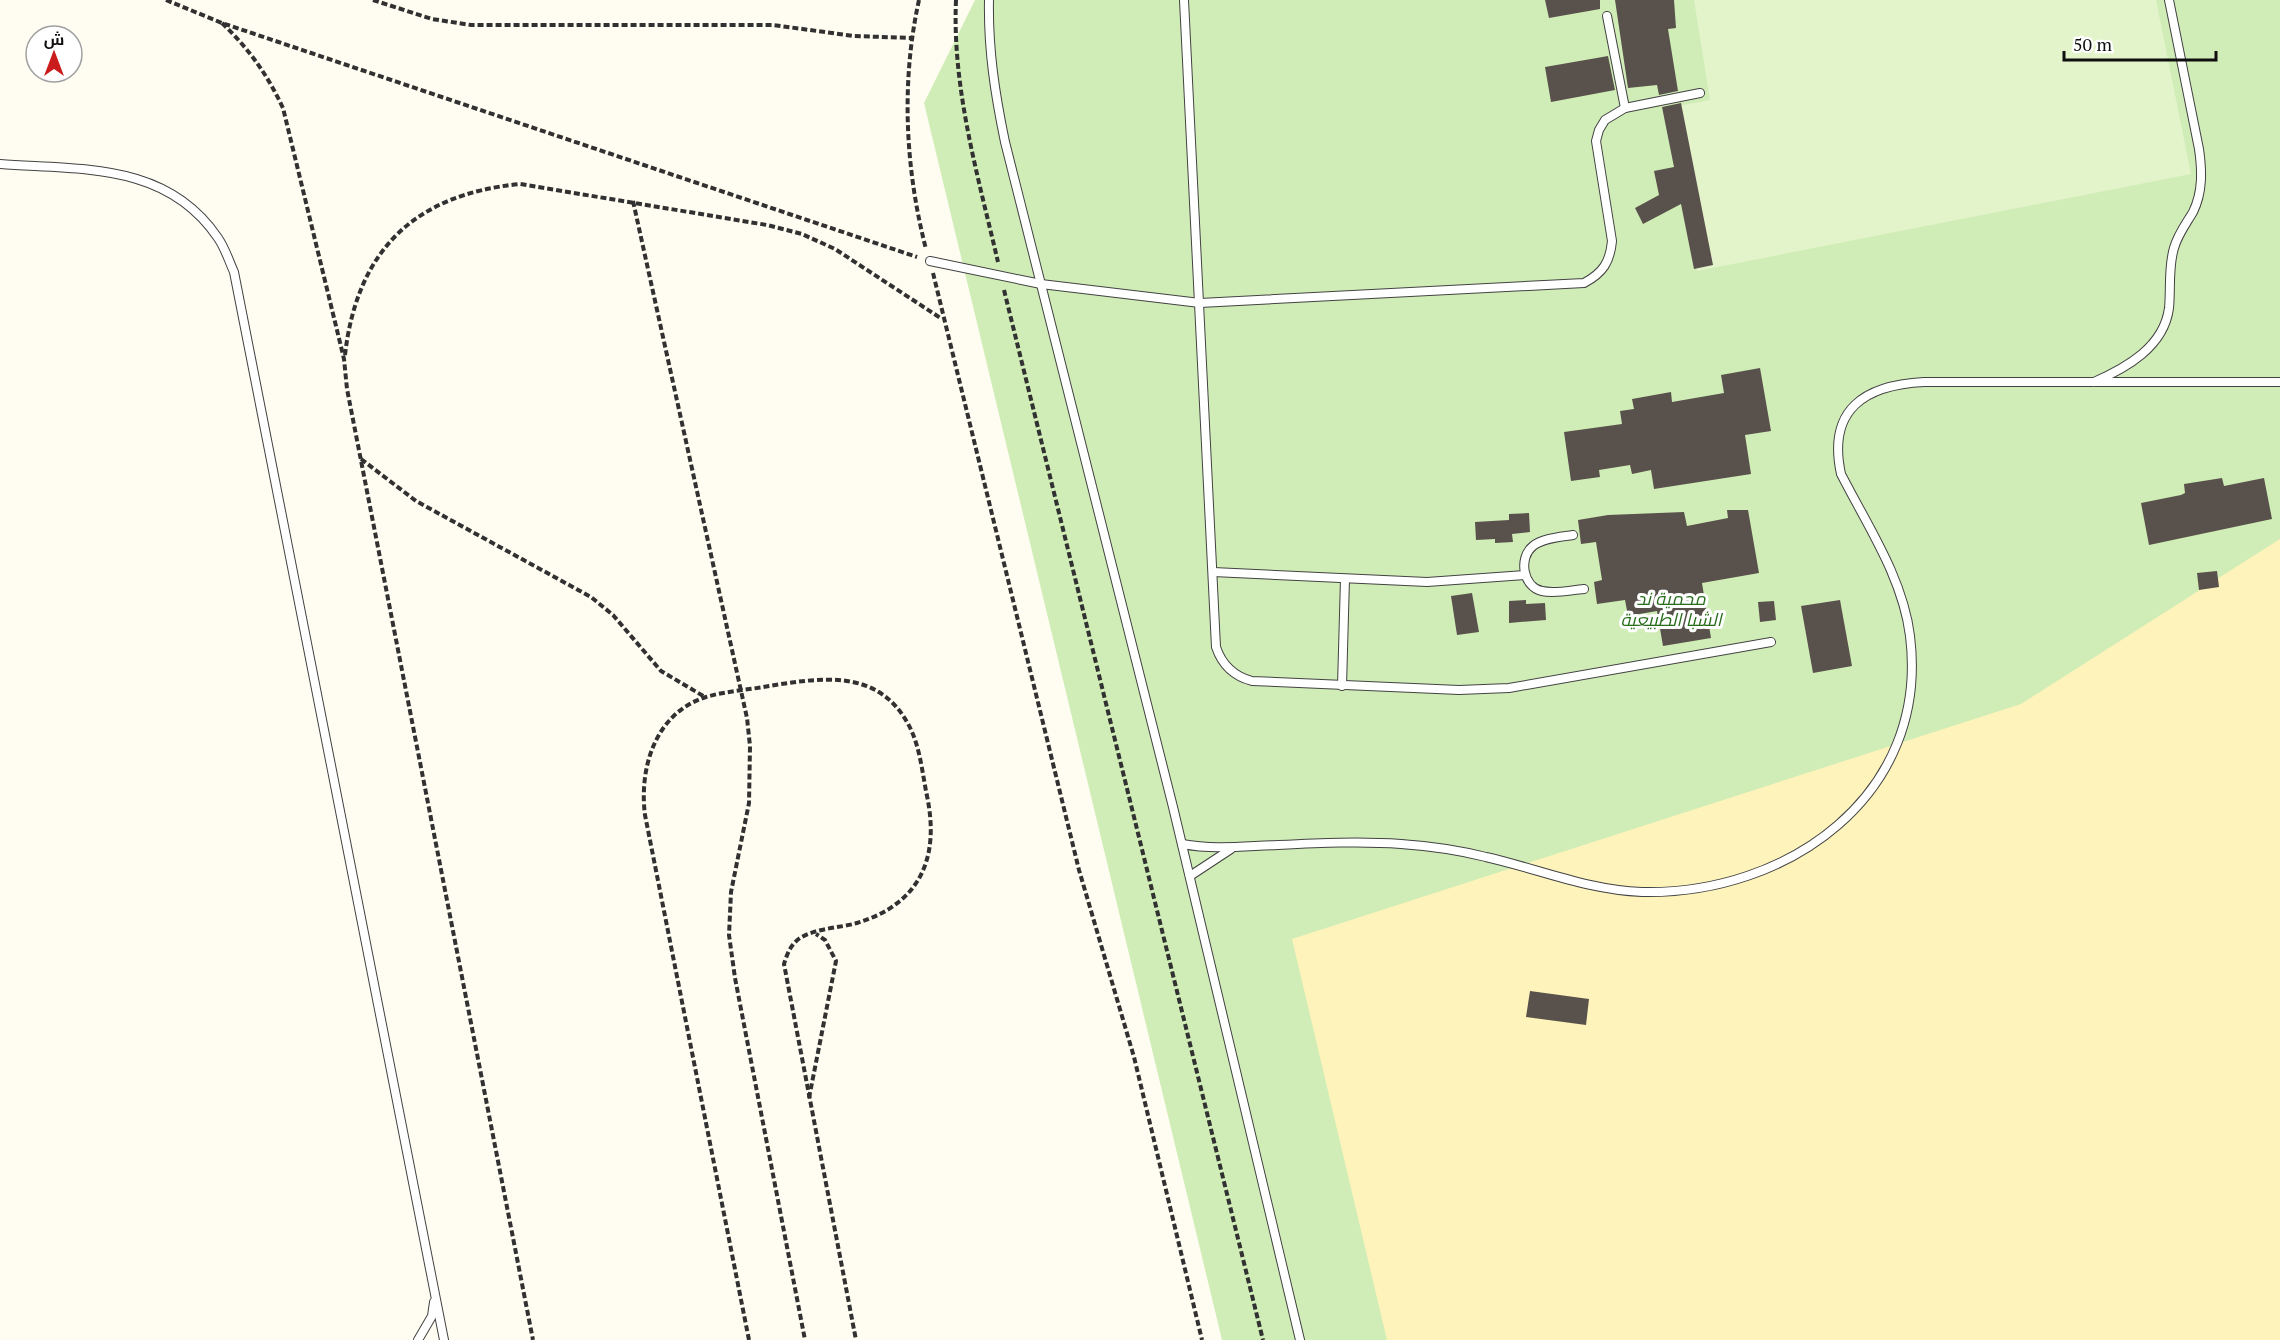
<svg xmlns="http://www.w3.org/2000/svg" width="2280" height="1340" font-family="'PT Serif',Cairo,serif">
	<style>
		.green { fill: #d1edb7 }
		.sand { fill: #fef3ba }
		.pitch { fill: #e3f3ca }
		.building { fill: #59514b }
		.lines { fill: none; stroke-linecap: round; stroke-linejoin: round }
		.service-casing { stroke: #424242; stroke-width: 10 }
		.path { stroke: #313131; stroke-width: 4; stroke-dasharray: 6 3; stroke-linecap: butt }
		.service { stroke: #fff; stroke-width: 8 }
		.labels { text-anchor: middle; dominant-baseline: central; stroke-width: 6; stroke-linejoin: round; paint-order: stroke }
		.park-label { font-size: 18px; font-style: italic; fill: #276d1a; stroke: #fff }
	</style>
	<rect width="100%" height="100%" fill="#fffdf1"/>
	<path class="green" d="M975,0h1305v1340h-1058l-298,-1237z"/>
	<path class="sand" d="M2280,539v801h-893l-95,-401 729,-235z"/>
	<path class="pitch" d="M1694,0h462l35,174 -494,97 -30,-163 43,-8z"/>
	<g class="building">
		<path d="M1545,0h55v9l-51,9z"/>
		<path d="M1615,0h59l2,28 -8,1 10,62 -19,4 -2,-10 -29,3z"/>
		<path d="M1608,56l7,34 -64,12 -6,-35z"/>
		<path d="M1681,103l32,162 -19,4 -13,-65 -38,20 -8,-16 24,-13 -5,-24 20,-4 -12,-60z"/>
		<path d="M1760,368l11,63 -26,4 6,39 -97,15 -3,-19 -19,4 -2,-9 -31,5 1,7 -29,4 -7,-49 58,-8 -2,-13 14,-2 -2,-10 39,-7 1,10 52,-9 -3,-18z"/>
		<path d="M2222,478l2,8 40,-8 8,41 -123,26 -8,-42 40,-8 4,-2 -1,-9z"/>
		<path d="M1727,510h21l11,63 -57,10 9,55 -48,8 -6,-35 -29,5 -3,-16 -28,4 -3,-22 8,-2 -6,-38 -15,2 -3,-24 30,-5 76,-3 3,14 41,-8z"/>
		<path d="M1529,513l1,19 -18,2 1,8 -18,1v-4l-19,1 -1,-18 34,-2v-6z"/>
		<path d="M2217,571l2,16 -20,3 -2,-17z"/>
		<path d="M1472,593l7,39 -22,3 -6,-39z"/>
		<path d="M1526,600v4l19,-1 1,17 -37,3v-22z"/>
		<path d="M1840,600l12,66 -39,7 -12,-67z"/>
		<path d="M1774,601l2,19 -16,2 -2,-20z"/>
		<path d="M1530,991l59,8 -3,26 -60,-8z"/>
	</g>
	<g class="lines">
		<g class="service-casing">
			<g id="service">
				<path d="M989,0c-1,49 6,94 16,142l168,665 127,533"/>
				<path d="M1184,0l32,647c6,18 17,29 36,34l207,9 50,-2 262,-46"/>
				<path d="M1607,16l18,92"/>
				<path d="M0,164c81,6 167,-2 218,74 7,10 11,23 16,34l210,1068"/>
				<path d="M930,261l111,23 159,19 384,-20c19,-10 26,-21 28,-42l-16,-100 3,-11 6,-10 20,-12 75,-15"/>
				<path d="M2094,382c32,-14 70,-35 75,-74 2,-20 -1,-40 5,-60 4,-14 12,-24 19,-36 10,-20 9,-42 6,-63l-30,-149"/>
				<path d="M1573,535c-12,2 -30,3 -40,11 -15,12 -10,41 9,45 13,3 29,-1 42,-2"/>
				<path d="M1213,572l214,10 98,-7"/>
				<path d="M1342,686l3,-107"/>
				<path d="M1182,844c33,6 63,2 96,1 41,-2 83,-4 123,-1 29,2 57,6 85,13 53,12 101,33 156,35 146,3 288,-97 268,-256 -7,-58 -43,-111 -69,-162 -14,-65 24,-89 83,-92h356"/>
				<path d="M1190,876l41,-27"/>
				<path d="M418,1340l14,-24 2,-14"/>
			</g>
		</g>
		<g class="path">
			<path d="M166,0l56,23 695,234"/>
			<path d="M373,0l59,19 39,6h302l81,11 58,2"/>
			<path d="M919,0c-18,81 -14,168 7,249"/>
			<path d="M956,0c-4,88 22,176 42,262"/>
			<path d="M222,23c27,26 45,51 61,85l61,251 3,30 186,951"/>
			<path d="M633,201l114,517 3,28 -1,57 -18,89 -2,43 6,43 70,362"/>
			<path d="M933,273l146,597 55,187 68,283"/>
			<path d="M1004,290l259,1050"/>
			<path d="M345,355c12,-105 70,-161 175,-171l247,41 35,9 33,15 107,70"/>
			<path d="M361,459l55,42 175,96 22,18 48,56 44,26"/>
			<path d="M809,1098l27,-137 -11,-21 -9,-6"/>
			<path d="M749,1340l-104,-525c-6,-47 10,-102 61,-118 20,-6 42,-7 63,-11 51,-8 107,-18 138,36 13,22 15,50 20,74 13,62 -7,108 -70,127 -17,5 -41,5 -57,15 -9,6 -13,16 -16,26l72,376"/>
		</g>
		<use href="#service" class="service"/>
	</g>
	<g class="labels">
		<g class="park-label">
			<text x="1671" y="598">محمية ند<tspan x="1671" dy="21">الشبا الطبيعية</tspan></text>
		</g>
	</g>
	<g transform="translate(54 54)"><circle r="28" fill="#ffffff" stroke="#9f9f9f" stroke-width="1.5"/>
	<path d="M0-4.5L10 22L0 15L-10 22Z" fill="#ca1c1c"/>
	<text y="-9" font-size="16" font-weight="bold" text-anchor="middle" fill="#0f0f0f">ش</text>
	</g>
	<path d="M2064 51v9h152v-9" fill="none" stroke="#0f0f0f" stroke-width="3"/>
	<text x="2073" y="51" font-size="18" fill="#0f0f0f" stroke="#ffffff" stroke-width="4.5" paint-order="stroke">50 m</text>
</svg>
